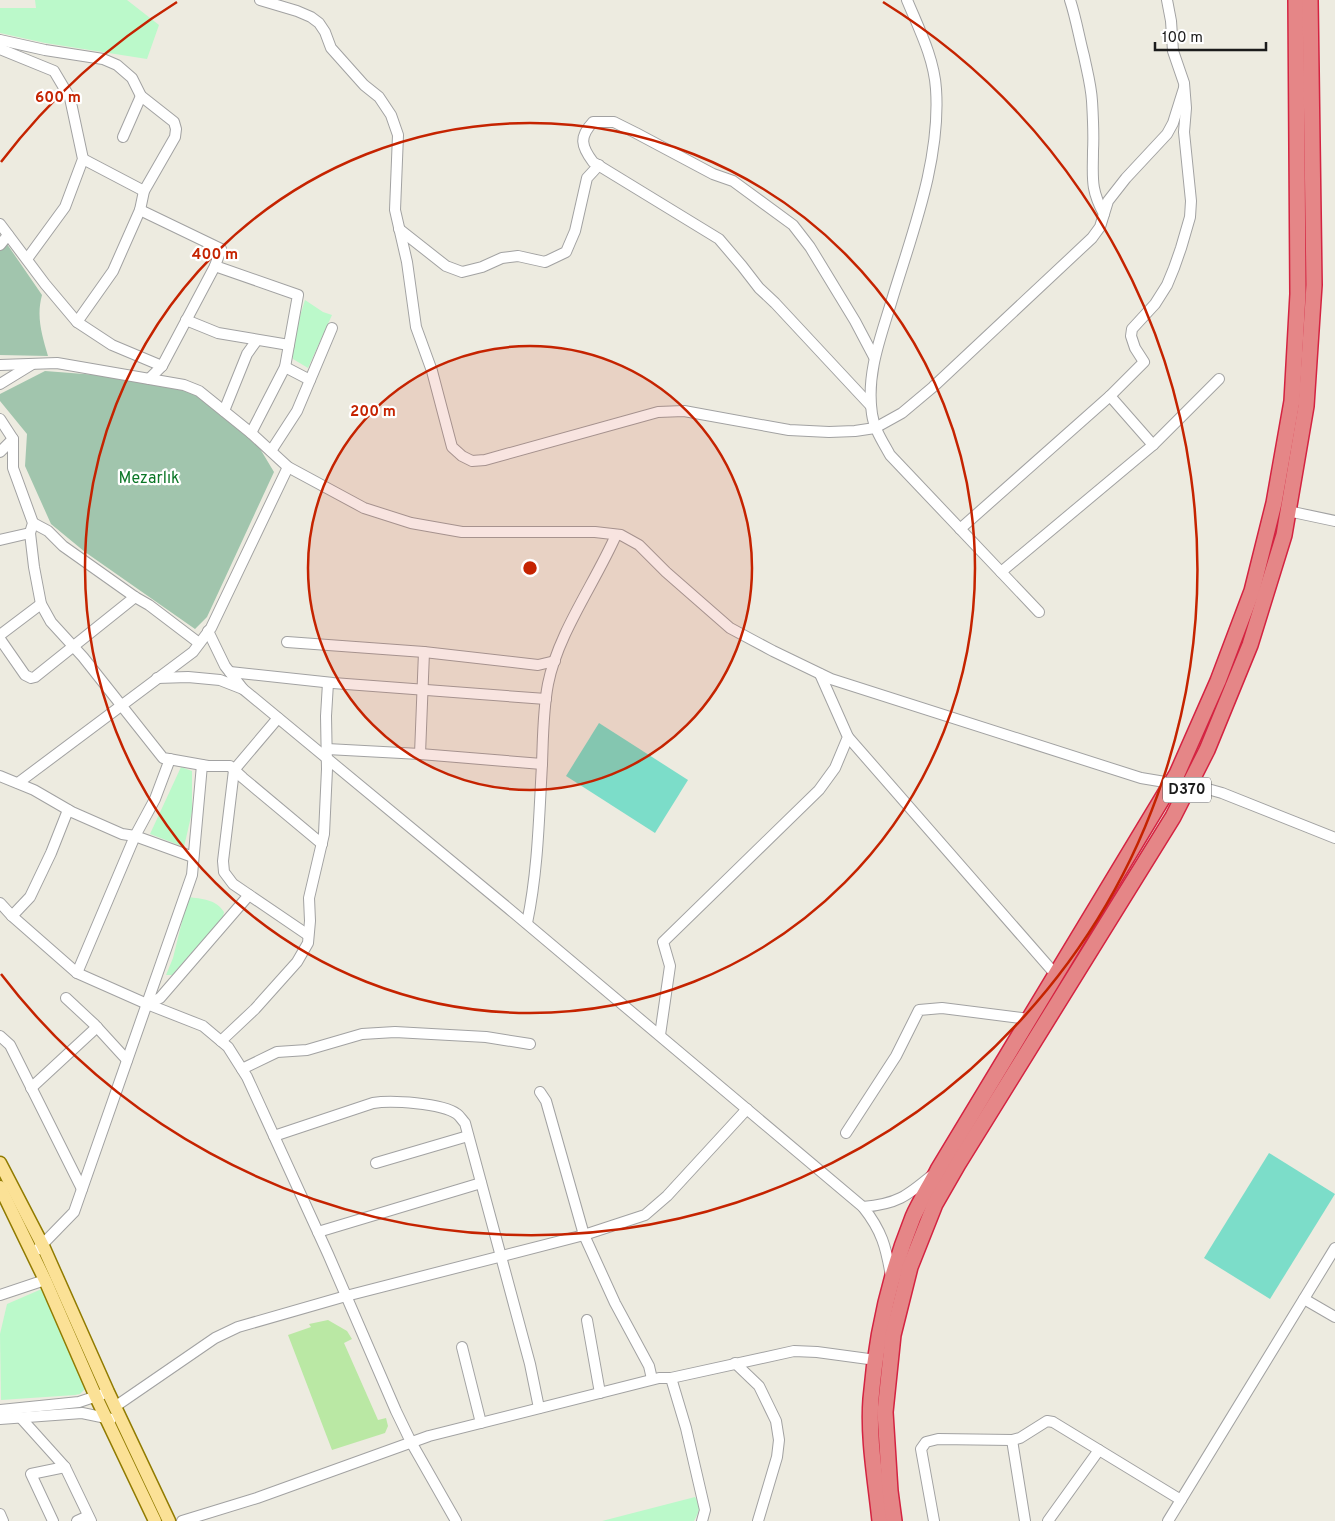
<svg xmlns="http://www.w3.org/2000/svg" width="1335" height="1521" font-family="Overpass,sans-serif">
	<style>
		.grass { fill: #bae8a4 }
		.cemetery { fill: #a1c5ad }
		.park { fill: #bbf9ca }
		.pitch { fill: #7cddc9 }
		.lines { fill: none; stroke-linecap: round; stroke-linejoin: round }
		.minor-casing { stroke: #a2a2a2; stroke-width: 12 }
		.major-casing { stroke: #917b00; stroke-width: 15 }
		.highway-casing { stroke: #d42341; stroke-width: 18 }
		.minor { stroke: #fff; stroke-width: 10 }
		.major { stroke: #fbe196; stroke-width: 12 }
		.highway { stroke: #e58687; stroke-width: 15 }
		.ring { fill: none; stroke: #c52300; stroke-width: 2.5 }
		.labels { text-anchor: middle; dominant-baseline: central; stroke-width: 4.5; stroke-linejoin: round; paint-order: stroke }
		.shield { fill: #fff; stroke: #5f5f5f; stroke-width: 1 }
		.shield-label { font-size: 15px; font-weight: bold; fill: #1b1b1b }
		.park-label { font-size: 16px; fill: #0b7727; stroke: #fff }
		.centre { fill: #c52300; stroke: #fff; stroke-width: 2.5 }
		.ring-label { font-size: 15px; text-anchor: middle; font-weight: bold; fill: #c52300; stroke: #fff; stroke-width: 4.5; stroke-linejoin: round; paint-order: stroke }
	</style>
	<rect width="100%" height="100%" fill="#edebe0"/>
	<path class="grass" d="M328,1320l19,11 5,8 -8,4 34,77 8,-2 2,8 -3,7 -53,17 -44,-115 23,-8 -2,-3z"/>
	<g class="cemetery">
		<path d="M7,244l35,51c-6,22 0,40 6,61l-48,-1v-105z"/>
		<path d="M45,371l104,8 46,13 64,55 15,25 -67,145 -12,12 -110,-77 -34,-28 -26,-58 2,-32 -27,-33v-7z"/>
	</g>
	<g class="park">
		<path d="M35,0h92l32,25 -12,34 -102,-16 -45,-10v-25h36z"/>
		<path d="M305,300l18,12 9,3 -24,53 -15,-9 -2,-14z"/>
		<path d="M181,767l11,4v41l-8,35 -34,-13z"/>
		<path d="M188,897c14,2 28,2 36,15l-1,5 -51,58h-6l7,-17z"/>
		<path d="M44,1288l42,100 -6,6 -5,1 -74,5 -1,-66 7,-30z"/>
		<path d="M695,1497c7,9 4,15 -1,24h-92z"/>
	</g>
	<g class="pitch">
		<path d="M599,723l89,57 -33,53 -89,-57z"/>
		<path d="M1269,1153l66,41 -65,105 -66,-41z"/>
	</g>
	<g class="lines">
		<g class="minor-casing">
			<g id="minor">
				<path d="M260,0l37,11 14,6 8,6 6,9 6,16 33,37 15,12 12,18 7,20 -3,75 12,52 9,65 16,44 20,76 10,9 10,5 13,-1 173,-48 26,-1 105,19 40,2 26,-1 20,-3 27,-15 31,-26 159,-149 8,-11 8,-26 18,-23 41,-44 6,-11 11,-35"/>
				<path d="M907,0c12,29 27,58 29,89 5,72 -25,147 -45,214 -11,36 -25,72 -19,111 2,15 11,28 18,41l149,157"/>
				<path d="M1070,0c6,18 9,37 14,56 3,15 7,29 8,45 1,17 2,33 1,50 0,26 -3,38 11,63"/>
				<path d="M0,40l45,10 58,9 14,6 15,13 9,18 33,26 2,7 -1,8 -31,54 -4,19 -27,61 -36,51"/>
				<path d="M0,49l54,22 16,27 13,61 -18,48 -38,52"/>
				<path d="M123,137l18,-41"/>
				<path d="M83,159l61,32"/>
				<path d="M140,210l81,39 -6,17 83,29 -13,72 -34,66"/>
				<path d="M0,224l45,60 32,38 35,23 50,21"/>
				<path d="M399,229l47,37 16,6 20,-5 20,-9 16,-2 27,6 21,-10 9,-21 12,-53 12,-13"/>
				<path d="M0,245l8,-10"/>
				<path d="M186,320l32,13 71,12"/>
				<path d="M0,365l57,-2 127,22 15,6 52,42 37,34 76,41 47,15 51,9h133l26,3 18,10 27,27 64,56 43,23 58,28 310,99 30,5 19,1 32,9 113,45"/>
				<path d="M285,367l25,13"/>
				<path d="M149,379l13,-13 53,-100"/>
				<path d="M0,384l31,-19"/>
				<path d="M1110,396l43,49"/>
				<path d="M871,406l-96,-103 -16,-15 -17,-22 -23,-27 -126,-77c-12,-16 -14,-25 0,-40h21l22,11 77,41 20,7 60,44 17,22 45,74 19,36"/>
				<path d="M224,411l23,-57 10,-14"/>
				<path d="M0,419l13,20v29l20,55 -3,10 4,34 7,37 10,18 32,35 80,101 45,8h22l13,12 79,66"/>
				<path d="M271,451l26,-40 35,-83"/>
				<path d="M0,452l13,-13"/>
				<path d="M1288,511l47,10"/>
				<path d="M33,523l15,8 15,15 72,51 14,8 50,38"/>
				<path d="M960,529l150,-133 34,-34 -9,-14 -4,-12 1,-7 23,-25 12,-19 7,-17 7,-20 9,-31 1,-16 -7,-69 2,-24 -2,-25 -11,-32 -2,-30 -4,-21"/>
				<path d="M0,540l30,-7"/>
				<path d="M1001,572l152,-127 66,-66"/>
				<path d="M0,635l41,-31"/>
				<path d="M0,639l25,36 6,3 4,-1 100,-80"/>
				<path d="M287,642l137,10 114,13 17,-4"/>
				<path d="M230,672l103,11 213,16"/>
				<path d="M157,678l31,-1 32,3 23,9 -18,-23 -17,-35"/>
				<path d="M243,689l265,219 355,299"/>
				<path d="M278,718l-44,52 -11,91 1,11 9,12 75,51"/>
				<path d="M848,737l208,238"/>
				<path d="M327,749l93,5 122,10"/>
				<path d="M420,754l4,-102"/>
				<path d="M0,776l34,14 38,22 50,22 13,2 58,21"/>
				<path d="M18,783l175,-131 18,-24 77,-161"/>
				<path d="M0,903l12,13 65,57 70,31 56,22 25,21 19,30 81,177 68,157 15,31 45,79"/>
				<path d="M12,916l18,-19 21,-44 17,-43"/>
				<path d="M527,923c11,-52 12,-106 15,-159 1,-27 1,-54 6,-80 10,-51 47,-101 68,-149"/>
				<path d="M77,973l58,-137 20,-37 15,-40"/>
				<path d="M66,998l29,27 32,35"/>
				<path d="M147,1004l13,-6 89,-103"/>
				<path d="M660,1035l10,-69 -7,-24 156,-152 16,-22 13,-31 -28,-63"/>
				<path d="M0,1036l10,9 72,144"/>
				<path d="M221,1041l34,-32 42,-47 11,-19 2,-22 -1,-23 15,-64 3,-65 -1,-53 2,-33"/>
				<path d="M242,1069l35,-17 30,-2 55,-16 33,-2 91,5 44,7"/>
				<path d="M31,1088l66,-61"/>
				<path d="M540,1092l6,9 38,134 31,68 34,63 3,13"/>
				<path d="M846,1133l50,-77 23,-46 23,-2 87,11"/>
				<path d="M274,1136l99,-33c18,-3 69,0 84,11 3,2 5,6 8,9l65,241 9,44"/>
				<path d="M376,1163l92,-27"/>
				<path d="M318,1232l163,-49"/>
				<path d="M37,1250l37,-38 118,-337 10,-110"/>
				<path d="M891,1276c-5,-29 -9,-45 -28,-69 34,-3 44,-11 68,-31"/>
				<path d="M0,1295l45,-15"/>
				<path d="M1304,1299l31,18"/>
				<path d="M587,1320l13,73"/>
				<path d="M462,1347l19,76"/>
				<path d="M735,1363l24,23 17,35 3,19 -2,17 -19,64"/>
				<path d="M671,1378l123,-27 23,1 59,8"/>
				<path d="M116,1406l99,-68 23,-11 108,-31 238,-61 61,-20 22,-19 80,-87"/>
				<path d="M0,1410l79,-8 24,-8"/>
				<path d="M20,1417l45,50 26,54"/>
				<path d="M0,1419l82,-6 29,6"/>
				<path d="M1012,1440l13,81"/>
				<path d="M0,1514l3,7"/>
				<path d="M53,1521l-22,-47 34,-7"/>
				<path d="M77,1521l11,-5"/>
				<path d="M182,1521l75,-23 172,-62 230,-58h12l15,50 19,82 -3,11"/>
				<path d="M934,1521l-13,-72 5,-7 12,-3 74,1 8,-2 27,-17 6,1 128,78"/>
				<path d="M1048,1521l51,-71"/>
				<path d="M1168,1521l167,-273"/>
			</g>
		</g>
		<g class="major-casing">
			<g id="major">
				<path d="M0,1163l43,83 65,146 61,129"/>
				<path d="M0,1187l45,93 51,117 59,124"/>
			</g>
		</g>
		<g class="highway-casing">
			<g id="highway">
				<path d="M880,1521c-4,-40 -12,-82 -9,-122 5,-61 19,-125 42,-182 7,-16 17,-31 25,-47l239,-396 41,-93 34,-90 22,-88 18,-102 6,-107 -2,-294"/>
				<path d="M894,1521l-4,-30 -5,-79 8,-77 17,-68 25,-63 23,-40 215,-347 34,-67 43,-105 34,-110 22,-129 8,-121 -4,-285"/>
			</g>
		</g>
		<use href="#minor" class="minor"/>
		<use href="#major" class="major"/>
		<use href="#highway" class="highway"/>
	</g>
	<circle cx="530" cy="568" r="222" fill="#c52300" fill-opacity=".12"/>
	<g class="ring">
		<circle cx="530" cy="568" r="222"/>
		<circle cx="530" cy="568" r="445"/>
		<path d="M1 162A667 667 0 0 1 177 2M883 2A667 667 0 1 1 1 974"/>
	</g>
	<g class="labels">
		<rect class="shield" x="1163" y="777.5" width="48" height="25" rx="4"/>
		<g class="shield-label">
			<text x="1187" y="790">D370</text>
		</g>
		<g class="park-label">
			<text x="149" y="479">Mezarlık</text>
		</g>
	</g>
	<circle cx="530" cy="568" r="8" class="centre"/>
	<g class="ring-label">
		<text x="58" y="102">600 m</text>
		<text x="215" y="259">400 m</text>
		<text x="373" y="416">200 m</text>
	</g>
	<path d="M1155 42v8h111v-8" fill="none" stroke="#1b1b1b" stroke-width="2.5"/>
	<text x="1162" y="42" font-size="15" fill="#1b1b1b" stroke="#ffffff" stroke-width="4" paint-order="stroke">100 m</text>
</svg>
